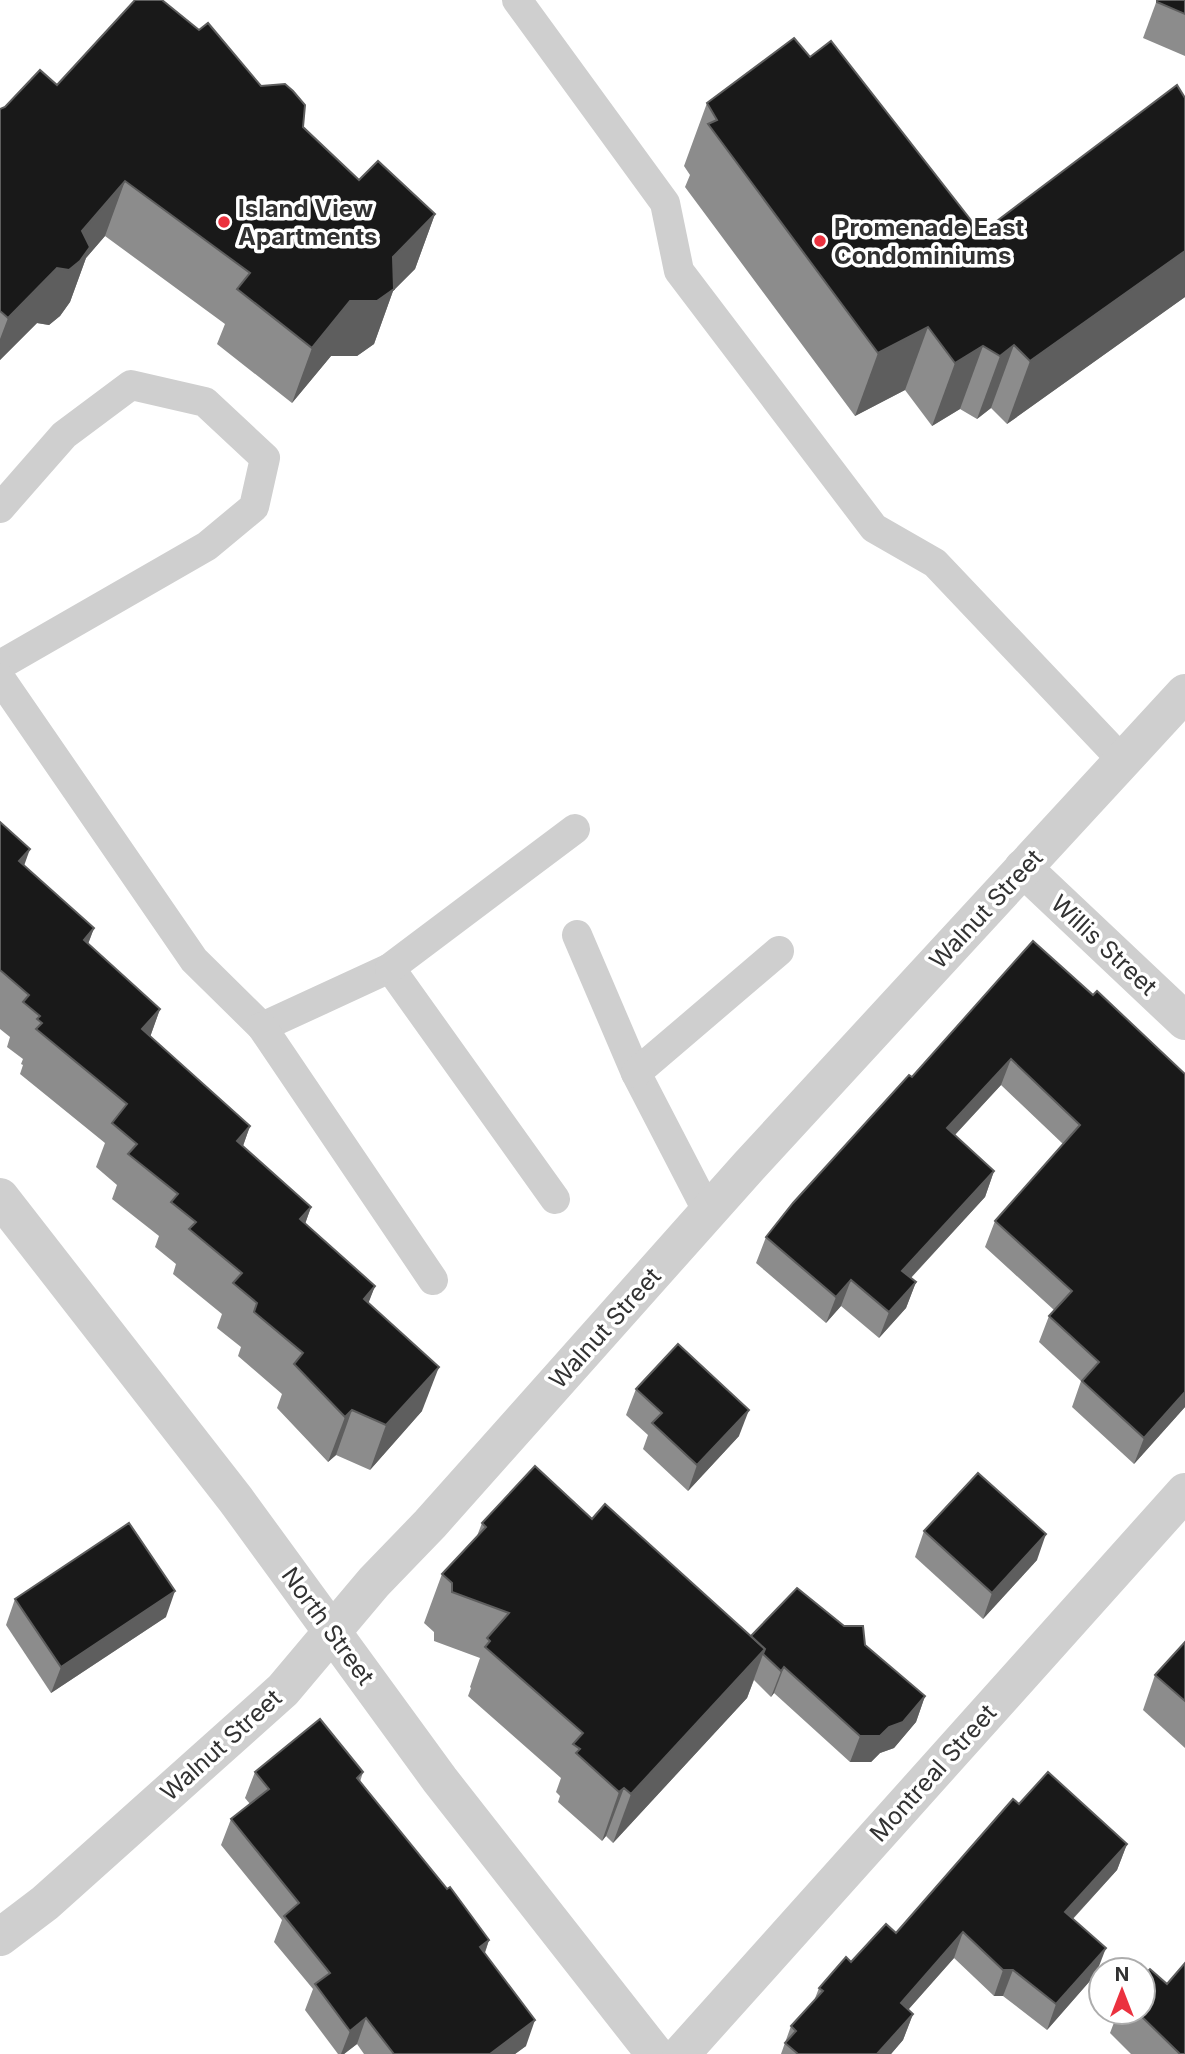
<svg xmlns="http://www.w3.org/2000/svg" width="1185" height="2054" font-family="Inter,sans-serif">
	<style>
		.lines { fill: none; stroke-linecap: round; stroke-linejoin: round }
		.lane { stroke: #cfcfcf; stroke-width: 30 }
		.street { stroke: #cfcfcf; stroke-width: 38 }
		.wall { fill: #8c8c8c }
		.shaded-wall { fill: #5e5e5e }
		.building { fill: #191919; stroke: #5e5e5e; stroke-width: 2 }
		.poi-dot { fill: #eb323f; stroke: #fff; stroke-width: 2.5 }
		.labels { text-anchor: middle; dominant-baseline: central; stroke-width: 7; stroke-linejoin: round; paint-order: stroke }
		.poi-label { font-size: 24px; font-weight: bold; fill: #323232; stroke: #fff; text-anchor: start }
		.street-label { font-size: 24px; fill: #323232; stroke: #fff }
	</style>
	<rect width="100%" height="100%" fill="#fff"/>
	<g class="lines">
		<g class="lane">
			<path d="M517,0l148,203 14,68 195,257 61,35 188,198"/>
			<path d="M0,508l64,-73 67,-50 74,17 60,56 -11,49 -47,39 -207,119"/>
			<path d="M0,678l194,282 68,67 128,-59 165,231"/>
			<path d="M577,935l59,138 72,139"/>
			<path d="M390,968l185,-139"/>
			<path d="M262,1027l171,253"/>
			<path d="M636,1073l143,-122"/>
		</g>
		<g class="street">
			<path d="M1023,868l162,153"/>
			<path d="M0,1197l236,303 204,280 215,274"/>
			<path d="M0,1937l45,-34 238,-213 91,-108 56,-58 319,-358 436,-473"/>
			<path d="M681,2054l504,-562"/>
		</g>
	</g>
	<g class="wall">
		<path d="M1157,0h28v56l-42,-18z"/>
		<path d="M810,57l171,176 204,-135v199l-178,127 -16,-16 -14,11 -17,-10 -28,17 -27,-36 -50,26 -170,-229 5,-12 -6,-9 23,-63z"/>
		<path d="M57,85l204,1 98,94 76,34 -20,55 -22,22 -19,53 -17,12h-26l-39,47 -75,-59 8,-20 -120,-88 -19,22 -16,44 -10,14 -11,9 -12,-2 -37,37v-251z"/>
		<path d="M0,822l24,44 70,62 -6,16 72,65 -10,28 100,89 -7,20 68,61 -6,17 70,62 -7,17 54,108 -52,59 -34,-15 -8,7 -51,-54 5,-14 -44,-38 3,-9 -24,-19 5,-14 -49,-40 3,-10 -21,-17 4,-11 -47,-37 5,-14 -21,-18 9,-24 -85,-69 3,-9 -2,-1 2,-5 -16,-12 3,-10 -10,-8z"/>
		<path d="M1033,941l152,466 -51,57 -62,-57 9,-26 -42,-39 10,-26 5,-6 -69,-63 10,-26 68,-77 -62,-59 -46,50 39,36 -9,26 -74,81 5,4 -10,26 -27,30 -38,-32 -15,17 -70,-60 10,-26 146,-160z"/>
		<path d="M636,1389l103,47 -51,55 -45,-42 5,-14 -22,-20z"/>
		<path d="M592,1519l159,117 114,9 60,51 -9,26 -22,26 -14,5 -9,9h-21l-76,-69 -3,4 -17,-17 -7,18 -134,145 -7,-7 -4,5 -44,-39 2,-6 -4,-4 5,-14 -93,-82 3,-8 -1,-1 10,-29 -46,-17v-9l-10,-9 18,-49 35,-38 5,-13z"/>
		<path d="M924,1531l113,29 -54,59 -68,-62z"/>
		<path d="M15,1599l151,18 -115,76 -45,-68z"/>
		<path d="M1185,1642v106l-42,-38 12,-35z"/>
		<path d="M255,1772h108l-3,10 129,158 -4,13 41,93 -11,8h-151l-7,-10 -13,10h-6l-33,-44 8,-21 -39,-47 8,-22 -61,-75 10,-26 19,-15 -5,-6z"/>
		<path d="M1019,1804l108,40 -10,26 -44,49 23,55 -49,56 -44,-34h-9l-40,-38 -46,52 5,4 -10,26 -12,14h-110l10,-28 23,-25 5,-13 32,-26 45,-29z"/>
		<path d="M1167,1984l18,70h-54l-21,-21 8,-21h25z"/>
	</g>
	<g class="shaded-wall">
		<path d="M125,181l-20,55 -19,22 -16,44 -10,14 -11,9 -12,-2 -37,37v-21l8,-21z"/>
		<path d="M435,214l-20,55 -22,22 -19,53 -17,12h-26l-39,47 20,-55 38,-47z"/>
		<path d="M1185,251v46l-178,127 23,-63z"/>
		<path d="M928,327l-23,63 -50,26 23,-63z"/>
		<path d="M1014,345l-23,63 -14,11 23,-63z"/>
		<path d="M983,346l-23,63 -28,17 23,-63z"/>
		<path d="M30,849l-16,45 5,-33z"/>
		<path d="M94,928l-17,45 7,-33z"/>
		<path d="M160,1009l-16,45 -2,-25z"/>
		<path d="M1011,1059l-10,26 -64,69 10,-26z"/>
		<path d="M250,1126l-16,45 3,-30z"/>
		<path d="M994,1171l-9,26 -92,100 9,-26z"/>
		<path d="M311,1207l-16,45 5,-33z"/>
		<path d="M851,1280l-10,26 -15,17 10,-26z"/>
		<path d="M916,1282l-10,26 -27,30 10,-26z"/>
		<path d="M375,1286l-17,44 6,-31z"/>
		<path d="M439,1367l-17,44 -52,59 16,-45z"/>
		<path d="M1185,1392v15l-51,57 10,-26z"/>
		<path d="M352,1410l-16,45 -8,7 17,-45z"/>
		<path d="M749,1410l-10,26 -51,55 9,-26z"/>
		<path d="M1046,1534l-9,26 -54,59 9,-26z"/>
		<path d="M175,1591l-9,26 -115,76 10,-26z"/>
		<path d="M765,1649l-18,49 -134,145 18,-49z"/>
		<path d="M784,1667l-10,26 -3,4 10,-26z"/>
		<path d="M925,1696l-9,26 -22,26 -14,5 -9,9h-21l10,-26 29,-9z"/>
		<path d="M624,1788l-18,48 -4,5 17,-49z"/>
		<path d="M1127,1844l-10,26 -62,68 10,-26z"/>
		<path d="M963,1932l-9,26 -63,71 10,-26z"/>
		<path d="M489,1940l-9,26v-19z"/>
		<path d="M1106,1948l-10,26 -49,56 9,-26z"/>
		<path d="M1003,1970h10l-10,26h-9z"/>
		<path d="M913,2014l-10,26 -12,14h-14z"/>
		<path d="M366,2018l-9,26 -13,10h-3l9,-23z"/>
		<path d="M535,2020l-9,26 -11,8h-25z"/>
	</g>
	<g class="building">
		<path d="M135,0h27l37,30 9,-7 53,63 24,-2 8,7 12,14 -2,22 56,53 19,-19 57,53 -42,43 1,32 -17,12h-27l-38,47 -75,-59 13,-16 -125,-92 -43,50 8,16 -10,14 -11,9 -12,-2 -49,50 -8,-7v-202l5,-2 35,-37 17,15z"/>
		<path d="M1157,0h28v14l-28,-12z"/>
		<path d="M794,38l16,19 21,-16 150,192 196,-148 8,13v153l-155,110 -16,-16 -14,11 -17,-10 -28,17 -27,-36 -50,26 -170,-229 9,-4 -10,-17z"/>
		<path d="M0,822l30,27 -11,12 75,67 -10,12 76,69 -18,20 108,97 -13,15 74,66 -11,12 75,67 -11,13 75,68 -53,58 -34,-15 -7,7 -51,-53 9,-11 -49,-41 3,-9 -24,-20 9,-10 -53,-44 7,-7 -25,-20 7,-8 -50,-40 9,-10 -25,-21 15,-19 -91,-75 6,-6 -5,-4 3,-3 -17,-14 6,-7 -29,-25z"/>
		<path d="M1033,941l60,54 4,-4 88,83v318l-41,46 -62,-57 17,-19 -50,-46 23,-25 -77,-70 85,-96 -69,-66 -64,69 47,43 -92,100 14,11 -27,30 -38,-32 -15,17 -70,-60 27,-34 116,-128 3,2z"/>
		<path d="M678,1344l71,66 -52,55 -45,-42 10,-10 -26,-24z"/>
		<path d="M535,1466l57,53 13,-15 160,145 -134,145 -7,-6 -5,4 -43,-39 4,-4 -7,-5 10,-11 -98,-86 5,-6 -3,-3 22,-25 -57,-21v-9l-10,-9 44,-47 -4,-4z"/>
		<path d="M978,1473l68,61 -54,59 -68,-62z"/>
		<path d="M129,1523l46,68 -114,76 -46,-68z"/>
		<path d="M797,1588l47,38h19l2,19 60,51 -22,26 -14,5 -9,9h-20l-76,-69 -3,4 -18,-17 2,-5 -14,-13z"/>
		<path d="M1185,1642v59l-30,-26z"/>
		<path d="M320,1719l43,53 -6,6 90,111 3,-2 39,53 -9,7 55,73 -45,34h-96l-28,-36 -16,13 -35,-47 15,-11 -46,-57 15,-13 -68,-84 38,-30 -14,-17z"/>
		<path d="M1048,1772l79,72 -62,68 41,36 -50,56 -43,-34h-10l-40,-38 -62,71 12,11 -36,40h-79l-13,-11 11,-12 -5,-5 32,-35 -4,-3 27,-31 5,5 35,-38 10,9 117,-134 6,5z"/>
		<path d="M1185,1963v91h-5l-43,-42h6v-36l7,-7 17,15z"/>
	</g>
	<g class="poi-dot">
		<circle cx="224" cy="222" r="7"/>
		<circle cx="820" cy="241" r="7"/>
	</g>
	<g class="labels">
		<g class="poi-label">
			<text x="238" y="208">Island View<tspan x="238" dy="28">Apartments</tspan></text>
			<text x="834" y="227">Promenade East<tspan x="834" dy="28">Condominiums</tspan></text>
		</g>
		<g class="street-label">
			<text transform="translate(986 909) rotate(-47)">Walnut Street</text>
			<text transform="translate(1104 945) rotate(43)">Willis Street</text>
			<text transform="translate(605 1328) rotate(-48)">Walnut Street</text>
			<text transform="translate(328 1626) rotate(54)">North Street</text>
			<text transform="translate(221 1745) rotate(-42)">Walnut Street</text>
			<text transform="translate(933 1773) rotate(-48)">Montreal Street</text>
		</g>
	</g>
	<g transform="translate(1122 1991)"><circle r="33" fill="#ffffff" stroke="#adadad" stroke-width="2"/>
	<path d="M0-5L12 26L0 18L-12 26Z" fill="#eb323f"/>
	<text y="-10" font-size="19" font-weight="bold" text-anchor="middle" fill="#323232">N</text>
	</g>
</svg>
